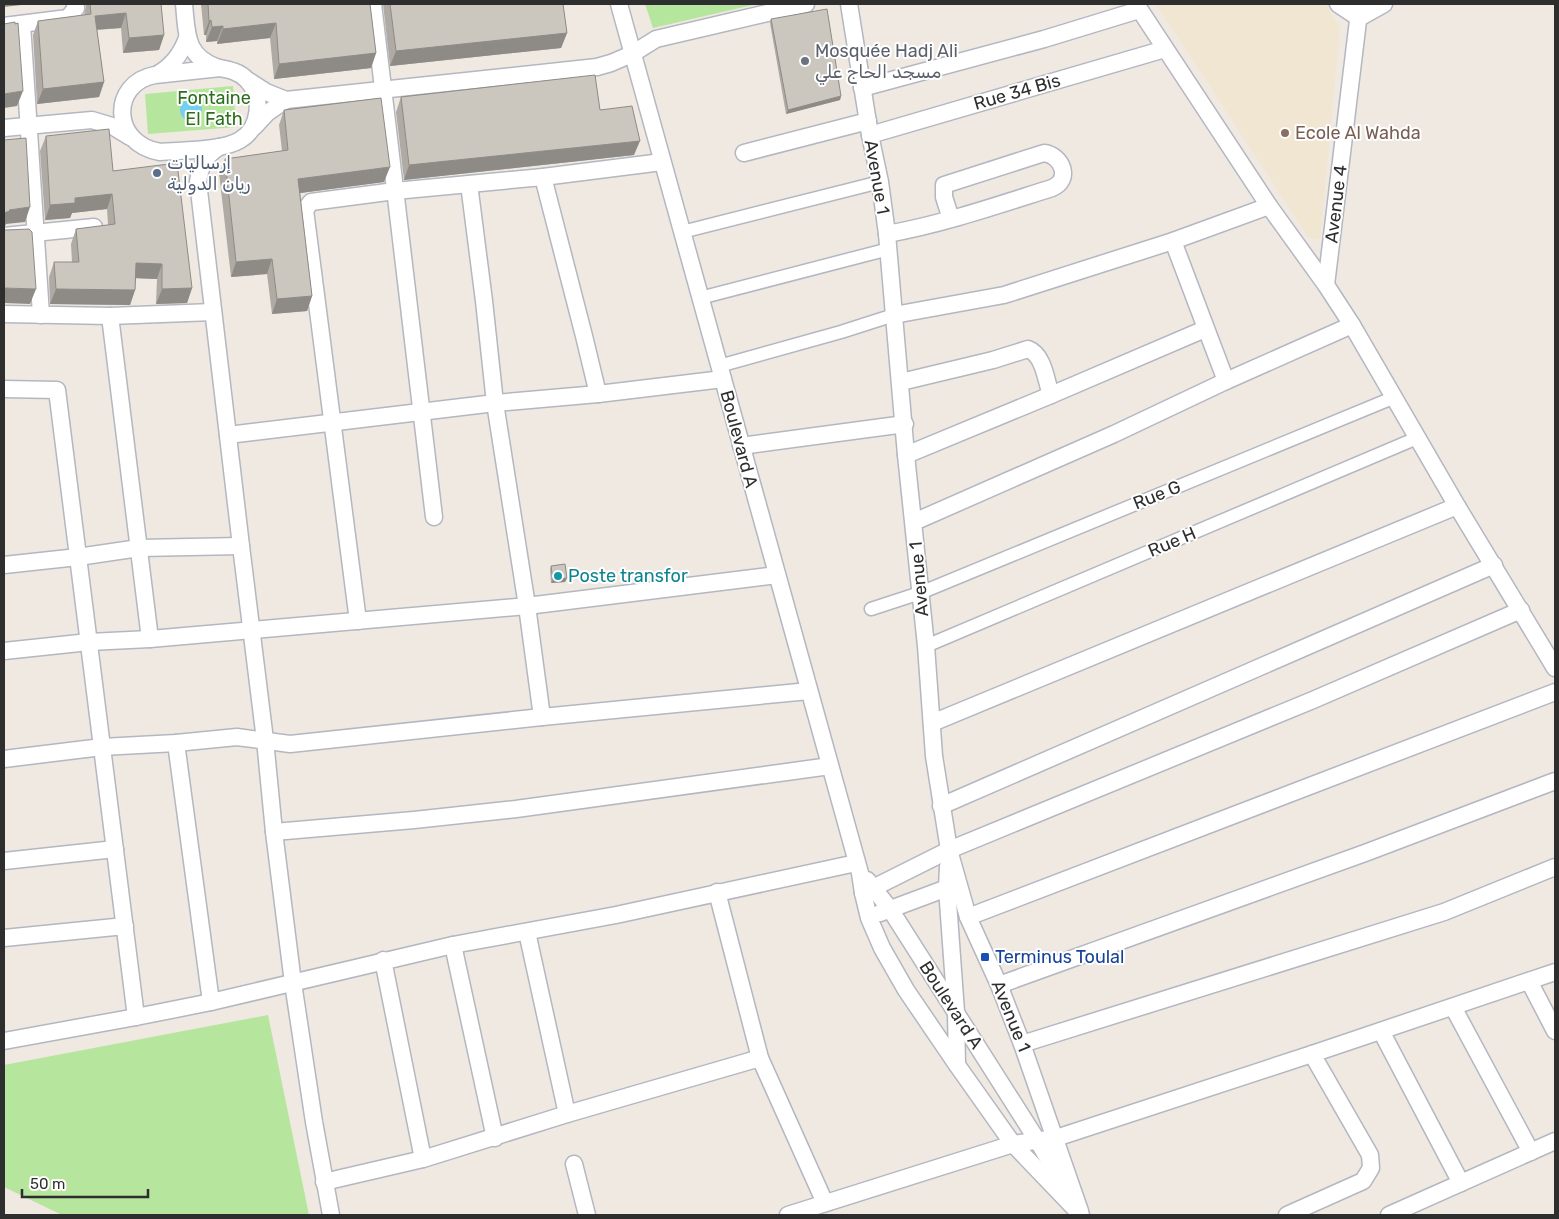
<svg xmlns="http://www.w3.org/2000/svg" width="1559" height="1219" font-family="Rubik,Vazirmatn,sans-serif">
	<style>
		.education { fill: #f0e6d1 }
		.green { fill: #b6e59e }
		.water { fill: #75cff0 }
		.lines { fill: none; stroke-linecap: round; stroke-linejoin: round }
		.pedestrian-casing { stroke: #b4b7c1; stroke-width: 15 }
		.minor-casing { stroke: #b4b7c1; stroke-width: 19 }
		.pedestrian { stroke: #fff; stroke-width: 12 }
		.minor { stroke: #fff; stroke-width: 16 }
		.wall { fill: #afaba4 }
		.shaded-wall { fill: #8e8b86 }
		.building { fill: #cbc7bf; stroke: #8e8b86 }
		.worship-dot { fill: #6b7280; stroke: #fff; stroke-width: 2 }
		.education-dot { fill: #8d6e63; stroke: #fff; stroke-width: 2 }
		.service-dot { fill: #5c6f8a; stroke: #fff; stroke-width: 2 }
		.culture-dot { fill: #0f9aa8; stroke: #fff; stroke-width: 2 }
		.transit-dot { fill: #1a4fb4; stroke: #fff; stroke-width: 2 }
		.labels { text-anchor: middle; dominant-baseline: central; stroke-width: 4; stroke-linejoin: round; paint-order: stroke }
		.worship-label { font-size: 18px; fill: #5b616d; stroke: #fff; text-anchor: start }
		.street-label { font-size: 18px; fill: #2e2e2e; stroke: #fff }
		.park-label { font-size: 18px; fill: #2c6e1b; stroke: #fff }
		.education-label { font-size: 18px; fill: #785e54; stroke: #fff; text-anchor: start }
		.service-label { font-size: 18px; fill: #4e5e75; stroke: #fff; text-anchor: start }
		.culture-label { font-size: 18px; fill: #0d838f; stroke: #fff; text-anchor: start }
		.transit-label { font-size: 18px; fill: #164399; stroke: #fff; text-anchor: start }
	</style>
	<rect width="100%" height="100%" fill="#efe9e1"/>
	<path class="education" d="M1156,4h169l15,23 -20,212 -11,-1z"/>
	<g class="green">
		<path d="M645,4h112l-104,24z"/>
		<path d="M233,86l3,41 -88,7 -3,-40z"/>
		<path d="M268,1015l41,200h-247l-58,-28v-122z"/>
	</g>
	<circle class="water" cx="191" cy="110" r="11"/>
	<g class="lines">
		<g class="pedestrian-casing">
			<g id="pedestrian">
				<path d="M682,232l198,-50"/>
				<path d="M700,298l189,-49"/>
				<path d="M719,366l122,-34 53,-17"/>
				<path d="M871,609l49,-16 475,-196"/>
				<path d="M926,646l491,-208"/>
			</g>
		</g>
		<g class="minor-casing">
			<g id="minor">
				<path d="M184,4c3,30 1,53 35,64"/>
				<path d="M373,4l61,513"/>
				<path d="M619,4l241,869 3,20 6,25 13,30 24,42 51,75 56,79 68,71"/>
				<path d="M849,4l21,131 10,47 7,52 19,221 20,191 8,110 15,94 19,67 31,68 23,59 58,167"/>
				<path d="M1136,4l133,202 57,79 26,40 105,181 98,162"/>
				<path d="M1338,4l21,14 25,-14"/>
				<path d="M22,24l19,291"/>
				<path d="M4,26l64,-8 8,-10 -1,-4"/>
				<path d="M220,68c10,2 20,4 27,12 17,17 13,49 -7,60 -18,11 -58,10 -80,12 -49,-8 -50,-69 -5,-77z"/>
				<path d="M158,74c15,-9 23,-20 29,-36"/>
				<path d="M249,81l17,11 20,8 311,-33 14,-4 21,-9 24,-15 150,-35"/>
				<path d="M862,88l182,-49 95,-29"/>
				<path d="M254,127l13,-14 19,-13"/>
				<path d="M4,128l88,-8 20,6 18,11"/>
				<path d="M870,135l295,-86"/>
				<path d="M219,147c-14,9 -19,19 -21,35l43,364 24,194 9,92 19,151 21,139 17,93"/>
				<path d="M744,153l124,-32"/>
				<path d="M543,177l41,159 14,58"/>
				<path d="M469,184l15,117 11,102 32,203 15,111"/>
				<path d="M887,234c56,-10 111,-29 165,-46 20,-8 10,-33 -8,-35l-100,32v12l7,22"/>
				<path d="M4,236l90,-9"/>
				<path d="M1173,241l53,140"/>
				<path d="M1326,285l34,-281"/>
				<path d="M4,314l106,2 103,-4"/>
				<path d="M894,315l110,-20 169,-54 96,-35"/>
				<path d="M110,316l40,323"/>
				<path d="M901,382l92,-22 35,-11c16,6 18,32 23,46"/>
				<path d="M4,389l53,1 79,627"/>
				<path d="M228,435l267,-32 103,-9 125,-15"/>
				<path d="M741,446l164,-22"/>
				<path d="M906,455l145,-60 154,-66"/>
				<path d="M914,522l200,-88 112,-53 126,-56"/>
				<path d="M4,565l74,-8 61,-9 102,-2"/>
				<path d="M358,621l-53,-411 6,-8 84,-11 148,-14 119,-15"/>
				<path d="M4,651l85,-9 61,-3 377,-33 250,-31"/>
				<path d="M932,723l525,-217"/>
				<path d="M176,743l35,259"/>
				<path d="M4,759l98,-12 74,-4 61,-6 53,7 252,-27 267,-26"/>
				<path d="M941,806l553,-241"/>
				<path d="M274,832l140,-12 102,-11 314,-43"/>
				<path d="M4,861l111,-12"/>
				<path d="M948,867l-1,21 9,124 1,53"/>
				<path d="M867,880l23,29 147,231 28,47"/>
				<path d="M717,892l43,166 65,145"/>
				<path d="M863,893l86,-43 364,-150 208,-90"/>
				<path d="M880,913l67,-25 7,-5"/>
				<path d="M968,917l587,-225"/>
				<path d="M527,932l40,182"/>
				<path d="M4,938l121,-12"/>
				<path d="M453,945l42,193"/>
				<path d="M383,960l40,199"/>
				<path d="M1529,981l26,50"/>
				<path d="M999,985l366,-132 190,-72"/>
				<path d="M1453,1007l78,145"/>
				<path d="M1381,1031l80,152"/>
				<path d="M4,1041l132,-24 75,-15 242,-57 163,-30 240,-52"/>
				<path d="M1022,1044l422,-132 111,-45"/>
				<path d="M574,1164l13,51"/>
				<path d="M324,1182l99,-23 144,-45 193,-56"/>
				<path d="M788,1215l225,-71 43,-6 256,-84 243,-82"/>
				<path d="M1287,1215l76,-34 8,-13 -1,-13 -58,-101"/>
				<path d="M1389,1215l166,-74"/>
			</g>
		</g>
		<use href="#pedestrian" class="pedestrian"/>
		<use href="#minor" class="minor"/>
	</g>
	<g class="wall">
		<path d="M85,4h76l3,31 -5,15 -36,3 -2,-25 -24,2 7,52 -5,15 -62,7 -4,-69 5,-14 46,-6 2,-9z"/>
		<path d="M201,4h169l6,49 -5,15 -97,11 -4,-41 -53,6v-3l-11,1v-7h-2z"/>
		<path d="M383,4h180l4,29 -6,15 -171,18z"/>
		<path d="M771,19l70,77 -1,4 -54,14 -16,-91z"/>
		<path d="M401,97l199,13 34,45 -230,25 -8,-68z"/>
		<path d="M284,110l100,72 -84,11 12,103 -5,15 -35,3 -5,-40 -36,3 -12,-104 6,-14 57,-8 -3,-26z"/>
		<path d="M46,136l67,35 79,117 -5,15 -31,1 1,-25 -21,-1 -1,12 -5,15 -80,-1 -1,-27 5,-15h18l-1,-18 5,-15 32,-4 -1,-16 -35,4 -2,5 -25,2 -5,-69z"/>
		<path d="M551,566l16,12 -2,4 -14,1 -1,-13z"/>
	</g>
	<g class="shaded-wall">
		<path d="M4,4h26l-26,3z"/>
		<path d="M126,13l-5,15 -31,2 5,-14z"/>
		<path d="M211,20l-5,15h-2l5,-14z"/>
		<path d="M276,23l-6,15 -53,6 6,-15z"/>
		<path d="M223,26l-6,15 -11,1 6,-15z"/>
		<path d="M567,33l-6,15 -171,18 6,-15z"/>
		<path d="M164,35l-5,15 -36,3 6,-15z"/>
		<path d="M376,53l-5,15 -97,11 5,-15z"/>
		<path d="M104,82l-5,15 -62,7 6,-15z"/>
		<path d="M23,91l-6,15 -13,2v-14z"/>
		<path d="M841,96l-1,4 -54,14 2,-4z"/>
		<path d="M640,141l-6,14 -230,25 5,-15z"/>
		<path d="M390,167l-6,15 -91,12 5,-15z"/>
		<path d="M112,194l-5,15 -35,4 -2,5 -25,2 5,-15 25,-7z"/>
		<path d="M30,207l-5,15 -19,2 -1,2h-1v-13l5,-3z"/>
		<path d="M272,259l-5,15 -36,3 5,-15z"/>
		<path d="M136,263l26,1 -5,15 -26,-1z"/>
		<path d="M4,288l32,1 -6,15 -26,-1z"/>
		<path d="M192,288l-5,15 -31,1 6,-15z"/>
		<path d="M56,289l79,1 -5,15 -80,-1z"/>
		<path d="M312,296l-5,15 -35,3 5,-15z"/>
		<path d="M567,578l-2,4 -14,1 2,-3z"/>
	</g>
	<g class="building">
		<path d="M90,4h71l3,31 -35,3 -3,-25 -31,3 9,66 -61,7 -5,-68 53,-7z"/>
		<path d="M208,4h162l6,49 -97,11 -3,-41 -53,6v-3l-11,1 -1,-7 -2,1z"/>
		<path d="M390,4h173l4,29 -171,18z"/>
		<path d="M827,9l14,87 -53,14 -17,-91z"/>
		<path d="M15,22v2l3,-1 5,68 -19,3v-70z"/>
		<path d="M595,75l5,35 32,-4 8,35 -231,24 -8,-68z"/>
		<path d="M381,98l9,69 -92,12 14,117 -35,3 -5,-40 -36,3 -11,-103 63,-9 -4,-40z"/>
		<path d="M109,129l4,42 64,-8 15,125 -30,1v-25l-26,-1 -1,27 -79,-1 -2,-27h25l-3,-33 39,-5 -3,-30 -37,4v5l-25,2 -4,-69z"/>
		<path d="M26,138l4,69 -21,3 1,1 -6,2v-73z"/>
		<path d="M4,229l2,1 23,-1 3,3 4,57 -32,-1z"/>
		<path d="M565,564l2,14 -14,2 -2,-14z"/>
	</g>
	<circle class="worship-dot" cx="805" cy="61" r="5"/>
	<circle class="education-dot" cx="1285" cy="133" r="5"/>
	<circle class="service-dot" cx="157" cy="173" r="5"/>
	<circle class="culture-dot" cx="558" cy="576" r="5"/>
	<rect class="transit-dot" x="980" y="952" width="10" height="10" rx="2.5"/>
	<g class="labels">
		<g class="worship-label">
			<text x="815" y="51">Mosquée Hadj Ali<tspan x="815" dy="21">مسجد الحاج علي</tspan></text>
		</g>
		<g class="street-label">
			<text transform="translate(1017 92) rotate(-16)">Rue 34 Bis</text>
			<text transform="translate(877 177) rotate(80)">Avenue 1</text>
			<text transform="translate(1336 204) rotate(-83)">Avenue 4</text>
			<text transform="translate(739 439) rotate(75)">Boulevard A</text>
			<text transform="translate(1157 495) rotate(-22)">Rue G</text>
			<text transform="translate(1172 542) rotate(-23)">Rue H</text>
			<text transform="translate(919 579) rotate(-95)">Avenue 1</text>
			<text transform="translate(951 1005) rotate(57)">Boulevard A</text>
			<text transform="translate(1011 1016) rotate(68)">Avenue 1</text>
		</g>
		<g class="park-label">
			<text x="214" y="98">Fontaine<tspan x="214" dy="21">El Fath</tspan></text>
		</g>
		<g class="education-label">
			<text x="1295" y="133">Ecole Al Wahda</text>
		</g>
		<g class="service-label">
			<text x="167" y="163">إرساليات<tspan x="167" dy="21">ریان الدولية</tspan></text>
		</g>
		<g class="culture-label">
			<text x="568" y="576">Poste transfor</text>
		</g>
		<g class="transit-label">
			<text x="995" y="957">Terminus Toulal</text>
		</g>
	</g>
	<rect width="1559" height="1219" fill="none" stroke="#2e2e2e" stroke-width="10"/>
	<path d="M22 1189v8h126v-8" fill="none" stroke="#2e2e2e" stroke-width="2.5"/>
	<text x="30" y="1189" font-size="15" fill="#2e2e2e" stroke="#ffffff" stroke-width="4" paint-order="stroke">50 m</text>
</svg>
